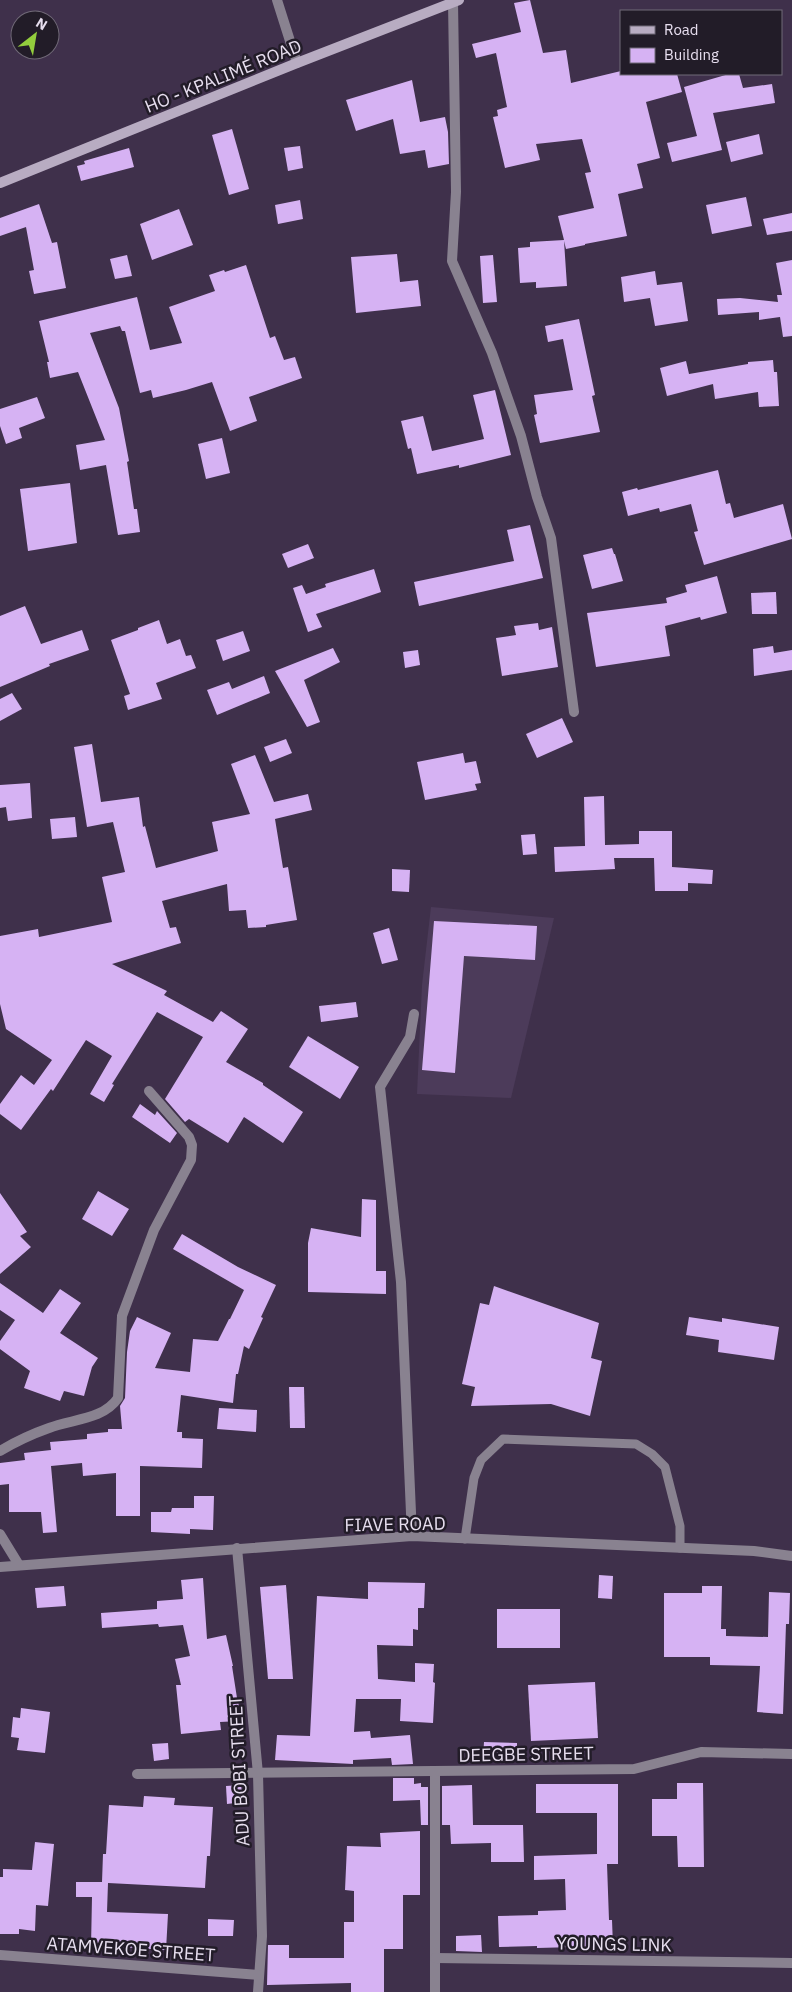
<svg xmlns="http://www.w3.org/2000/svg" width="792" height="1992" font-family="'IBM Plex Sans',sans-serif">
	<style>
		.built { fill: #4c3b5a }
		.building { fill: #d6b2f3 }
		.lines { fill: none; stroke-linecap: round; stroke-linejoin: round }
		.service { stroke: #898290; stroke-width: 9 }
		.minor { stroke: #898290; stroke-width: 10 }
		.tertiary { stroke: #898290; stroke-width: 10 }
		.secondary { stroke: #b8acc2; stroke-width: 10 }
		.labels { text-anchor: middle; dominant-baseline: central; stroke-width: 5; stroke-linejoin: round; paint-order: stroke }
		.street-label { font-size: 18px; fill: #e7deef; stroke: #221c28 }
	</style>
	<rect width="100%" height="100%" fill="#3f304b"/>
	<path class="built" d="M431,907l123,11 -43,180 -94,-4 5,-109z"/>
	<g class="building">
		<path d="M530,0l13,53 23,-3 5,33 50,-12v3h56l5,18 -36,10 14,56 -23,6 6,24 -25,6 9,42 -42,8v1l-19,4 -2,-8 3,45 -31,2v-6l-16,1 -2,-35 12,-1v-5l34,-2 -6,-24 36,-8 -9,-35 6,-1 -9,-33 -46,5 4,16 -35,8 -12,-51 5,-1 -1,-6 10,-3 -11,-54 -20,5 -4,-14 49,-12 -7,-29z"/>
		<path d="M729,74h10l4,14 29,-4 3,19 -62,10 9,37 -50,12 -5,-19 30,-7 -13,-49z"/>
		<path d="M412,80l8,42 25,-5 3,15 1,32 -21,4 -3,-18 -25,4 -7,-35 -37,12 -10,-31z"/>
		<path d="M232,129l17,60 -20,6 -17,-60z"/>
		<path d="M759,134l4,20 -32,8 -5,-20z"/>
		<path d="M300,146l3,22 -15,3 -4,-23z"/>
		<path d="M129,148l5,19 -53,14 -4,-15 8,-2 -1,-3z"/>
		<path d="M746,197l6,29 -40,8 -6,-29z"/>
		<path d="M300,200l3,19 -25,5 -3,-19z"/>
		<path d="M39,204l13,39 5,-1 9,46 -32,6 -5,-23 5,-1 -8,-43 -26,9v-18z"/>
		<path d="M179,209l14,36 -41,15 -12,-36z"/>
		<path d="M792,213v18l-25,4 -4,-16z"/>
		<path d="M397,254l3,28 18,-2 3,26 -65,7 -5,-56z"/>
		<path d="M127,255l5,21 -17,3 -5,-20z"/>
		<path d="M493,255l4,47 -14,1 -3,-47z"/>
		<path d="M792,260v76l-9,1 -3,-20 -21,3v-8l-41,3 -1,-16 23,-1 38,4 -1,-7h5l-6,-32z"/>
		<path d="M246,265l24,73 5,-2 9,24 11,-3 7,21 -53,19 8,24 -27,10 -18,-49 -26,8 -33,8 -2,-8 -11,3 -15,-62h-3l-2,-5 -30,7 29,75 10,53 -2,1 7,47h3l3,23 -22,3 -12,-70 -26,5 -4,-25 29,-5 -27,-68 -28,6 -3,-16h2l-10,-41 98,-24 13,53 32,-7 -13,-36 46,-16 -6,-16 15,-5 1,2z"/>
		<path d="M655,271l2,14 25,-3 6,39 -33,5 -5,-28 -26,4 -3,-25z"/>
		<path d="M579,319l16,76 -3,1 8,36 -60,11 -6,-28 3,-1 -3,-19 39,-5 -10,-51 -15,3 -3,-16z"/>
		<path d="M773,360l1,12h3l2,34 -20,1 -1,-15 -43,7 -2,-15 -46,12 -7,-28 26,-7 3,13 59,-10v-2z"/>
		<path d="M495,390l16,65 -52,13v-3l-42,9 -6,-26 -3,1 -7,-28 22,-5 9,35 52,-12 -11,-44z"/>
		<path d="M37,397l8,21 -26,10 3,10 -16,6 -6,-18v-17z"/>
		<path d="M222,438l8,35 -24,6 -8,-35z"/>
		<path d="M718,470l8,34 4,-1 4,15 49,-14 9,35 -88,26 -10,-33 4,-1 -7,-27 -31,8 -1,-4 -31,8 -6,-24 15,-4 1,2z"/>
		<path d="M70,483l7,60 -49,8 -8,-62z"/>
		<path d="M530,525l13,53 -124,28 -5,-24 100,-21 -7,-31z"/>
		<path d="M308,544l6,14 -26,10 -6,-14z"/>
		<path d="M612,548l2,6h1l8,27 -31,8 -9,-34z"/>
		<path d="M374,569l7,23 -65,22 6,13 -14,5 -15,-44 9,-3 4,9 20,-7 -1,-3z"/>
		<path d="M717,576l10,37 -26,7 -1,-3 -35,9 5,30 -74,11 -9,-54 80,-10 -1,-5 21,-6 -2,-7z"/>
		<path d="M776,592l1,22h-25l-1,-21z"/>
		<path d="M25,606l16,38 41,-14 7,20 -40,14 1,2 -50,21v-71z"/>
		<path d="M159,620l8,24 13,-5 6,17 5,-1 5,13 -40,15 6,16 -34,11 -4,-14 6,-2 -19,-54 27,-10v-2z"/>
		<path d="M538,623l1,7 13,-3 6,40 -56,9 -6,-38 20,-3 -2,-9z"/>
		<path d="M243,631l7,20 -27,10 -7,-21z"/>
		<path d="M773,646l1,7 18,-3v20l-38,6 -1,-27z"/>
		<path d="M333,648l7,14 -36,18 16,42 -13,5 -32,-56z"/>
		<path d="M418,650l2,15 -15,3 -2,-16z"/>
		<path d="M264,676l6,17 -53,22 -10,-25 22,-8 3,7z"/>
		<path d="M12,693l10,16 -22,12v-22z"/>
		<path d="M562,718l11,24 -36,16 -11,-24z"/>
		<path d="M286,739l6,14 -22,9 -6,-15z"/>
		<path d="M92,744l9,58 38,-5 4,30 2,-1 11,42 62,-17 -6,-29 38,-8 -19,-50 24,-9 19,47 34,-8 4,16 -37,9 8,49 5,-1 9,53 -31,5v2l-18,1 -2,-18 -17,1 -2,-27 -65,17 8,27 6,-1 5,16 -69,21 55,27 -3,4 49,27 8,-11 27,18 -22,33 37,21v2l40,27 -20,31 -39,-26 -16,26 -39,-24 -4,3 -20,-23 38,-62 -46,-25 -45,72 2,1 -10,17 -14,-8 22,-38 -26,-16 -33,51 -2,-2 -30,41 -21,-16v-10l21,-29 13,10 18,-25 -46,-31 -6,-25v-68l38,-7 1,8 73,-15 -10,-45 23,-5 -12,-50 -26,5 -13,-80z"/>
		<path d="M463,753l2,10 11,-2 5,22 -6,1 2,6 -52,10 -8,-38z"/>
		<path d="M30,783l2,35 -24,3 -2,-14 -6,1v-23z"/>
		<path d="M604,796l1,49 34,-1v-13h33v36l41,3 -1,14 -24,-1v8h-33l-1,-33h-40l1,11 -60,3 -1,-25 31,-1 -1,-49z"/>
		<path d="M75,817l2,20 -25,2 -2,-20z"/>
		<path d="M535,834l2,20 -14,1 -2,-20z"/>
		<path d="M392,869l18,1 -1,22 -17,-1z"/>
		<path d="M434,921l103,5 -2,34 -71,-4 -9,117 -33,-3z"/>
		<path d="M389,928l9,32 -16,4 -9,-31z"/>
		<path d="M356,1002l2,15 -37,5 -2,-16z"/>
		<path d="M308,1036l51,31 -19,32 -51,-32z"/>
		<path d="M140,1104l15,11 2,-4 20,22 -7,10 -38,-26z"/>
		<path d="M98,1191l31,18 -17,27 -30,-17z"/>
		<path d="M0,1193l27,39 -7,4 11,11 -31,27z"/>
		<path d="M362,1199l14,1v71h10v23l-78,-2v-49l3,-15 50,9z"/>
		<path d="M182,1234l56,33 38,18 -15,32 2,1 -14,31 -5,-3 -6,28h-2l-3,29 -52,-8 -4,37h5v6l21,1 -1,29 -62,-2v50h-24v-43l-33,3 -1,-13 -31,3 6,66 -14,1 -2,-21h-32v-28l-9,1v-22l25,-3 -1,-7 27,-3 -1,-8 37,-3v-5l21,-2v-3h14l-2,-23 5,-8 2,-46 3,-21 7,-14 34,16 -16,35 35,4 3,-33 25,2 11,-22h1l14,-29 -71,-41z"/>
		<path d="M0,1283l43,30 17,-24 21,14 -21,30 38,25 -6,9 -8,29 -20,-5 -4,10 -36,-13 6,-17 -30,-22v-8l15,-21 -15,-10z"/>
		<path d="M494,1286l105,37 -8,35 11,3 -12,55 -39,-12 -80,2 4,-19 -13,-3 18,-81 9,2z"/>
		<path d="M689,1317l33,5v-4l57,9 -5,33 -56,-8 1,-12 -33,-5z"/>
		<path d="M289,1387h15l1,41h-15z"/>
		<path d="M219,1408l38,2 -1,22 -39,-3z"/>
		<path d="M194,1496h20l-1,34 -23,-1v5l-39,-2v-20h20l1,-4h22z"/>
		<path d="M599,1575l14,1 -1,23 -14,-1z"/>
		<path d="M203,1578l4,61 19,-4 7,31h-1l5,32h1l2,23 -20,1 1,8 -40,4 -5,-49h5l-6,-26 15,-3 -7,-31 -24,2 -1,-3 -56,4 -1,-15 56,-4v-8l26,-2 -2,-19z"/>
		<path d="M368,1582l57,1 -1,25h-6v22l-5,-1v17l-36,-1 1,34 37,3v-19l19,1 -1,18 2,1 -2,40 -33,-2 1,-22h-45l-2,33 16,-1 1,7 39,-3 3,29 -21,1 -1,-7 -38,2v4l-78,-4 2,-25 33,1 7,-140 51,3z"/>
		<path d="M286,1585l7,94h-25l-8,-92z"/>
		<path d="M64,1586l2,20 -29,2 -2,-20z"/>
		<path d="M702,1586h20l-1,43h5v7l42,1 1,-45 21,1 -1,31h-3l-3,90 -26,-2 3,-46 -50,-1v-8h-46v-64h38z"/>
		<rect x="497" y="1609" width="63" height="39"/>
		<path d="M595,1682l3,56 -67,3 -3,-56z"/>
		<path d="M21,1708l29,4 -5,41 -28,-3 2,-12 -8,-1 2,-20 7,1z"/>
		<path d="M484,1742l33,1v18l-34,-2z"/>
		<path d="M168,1743l1,16 -15,2 -2,-17z"/>
		<path d="M393,1778h21v6l7,-1v4h7v38h-7l-1,-25 -27,1z"/>
		<path d="M677,1783h26l1,84h-26l-1,-31h-25v-37h25z"/>
		<path d="M536,1784h82v80h-11l2,56h3l1,26 -76,2v-2l-38,1 -1,-31 40,-1v-4l28,-1 -1,-31 -31,1v-24l63,-2v-41h-61z"/>
		<path d="M241,1785l2,17 -16,2 -1,-18z"/>
		<path d="M472,1785l1,40h50l1,37h-33v-19l-40,1 -1,-19h-8v-39z"/>
		<path d="M144,1796l31,2 -1,7 39,2 -3,49h-3l-2,32 -97,-5 -1,29 61,2 -2,36 -60,-4 -15,1 1,-50h-16v-15h26l1,-28h3l3,-49 34,2z"/>
		<path d="M420,1831v64h-17v54h-19v43h-33v-9l-84,2 1,-40h21v13h55v-36h10v-31l-9,-1 2,-44 34,1 -1,-14z"/>
		<path d="M35,1842l19,2 -6,62 -12,-1 -1,26 -16,-2v5h-19v-57h3v-8l29,1z"/>
		<path d="M208,1919l26,1 -1,16h-25z"/>
		<path d="M481,1935l1,17 -26,-1v-15z"/>
	</g>
	<g class="lines">
		<path class="service" d="M465,1539l9,-61 7,-18 22,-21 133,5 16,10 13,13 15,59v22"/>
		<g class="minor">
			<path d="M277,0l20,63"/>
			<path d="M453,2l3,190 -4,69 40,92 29,83 16,61 14,41 23,174"/>
			<path d="M0,1451c15,-9 32,-17 49,-23 23,-9 54,-8 69,-30l4,-82 32,-86 37,-70 1,-15 -3,-8 -40,-46"/>
			<path d="M0,1534l19,31"/>
			<path d="M412,1536l-11,-254 -21,-195 30,-50 4,-23"/>
			<path d="M237,1548l21,226 4,162 -4,56"/>
			<path d="M435,1771v221"/>
			<path d="M137,1774l497,-5 67,-17 91,2"/>
			<path d="M0,1955l259,20"/>
			<path d="M435,1958l357,5"/>
		</g>
		<path class="tertiary" d="M0,1567l412,-31 342,15 38,5"/>
		<path class="secondary" d="M0,183l297,-120 162,-63"/>
	</g>
	<g class="labels">
		<g class="street-label">
			<text transform="translate(223 76) rotate(-22)">HO - KPALIMÉ ROAD</text>
			<text transform="translate(395 1524) rotate(-1)">FIAVE ROAD</text>
			<text transform="translate(526 1754) rotate(-1)">DEEGBE STREET</text>
			<text transform="translate(239 1771) rotate(-93)">ADU BOBI STREET</text>
			<text transform="translate(614 1944) rotate(1)">YOUNGS LINK</text>
			<text transform="translate(131 1949) rotate(4)">ATAMVEKOE STREET</text>
		</g>
	</g>
	<rect x="620" y="10" width="162" height="65" fill="#221c28" stroke="#716a78"/>
	<rect x="630" y="26" width="25" height="8" fill="#b8acc2" stroke="#716a78"/>
	<text x="664" y="35" font-size="15" fill="#e7deef">Road</text>
	<rect x="630" y="48" width="25" height="15" fill="#d6b2f3" stroke="#716a78"/>
	<text x="664" y="60" font-size="15" fill="#e7deef">Building</text>
	<g transform="translate(35 35) rotate(31)"><circle r="24" fill="#221c28" stroke="#716a78"/>
	<path d="M0-4L9 19L0 12L-9 19Z" fill="#93cd3d"/>
	<text y="-8" font-size="14" font-weight="bold" text-anchor="middle" fill="#e7deef">N</text>
	</g>
</svg>
